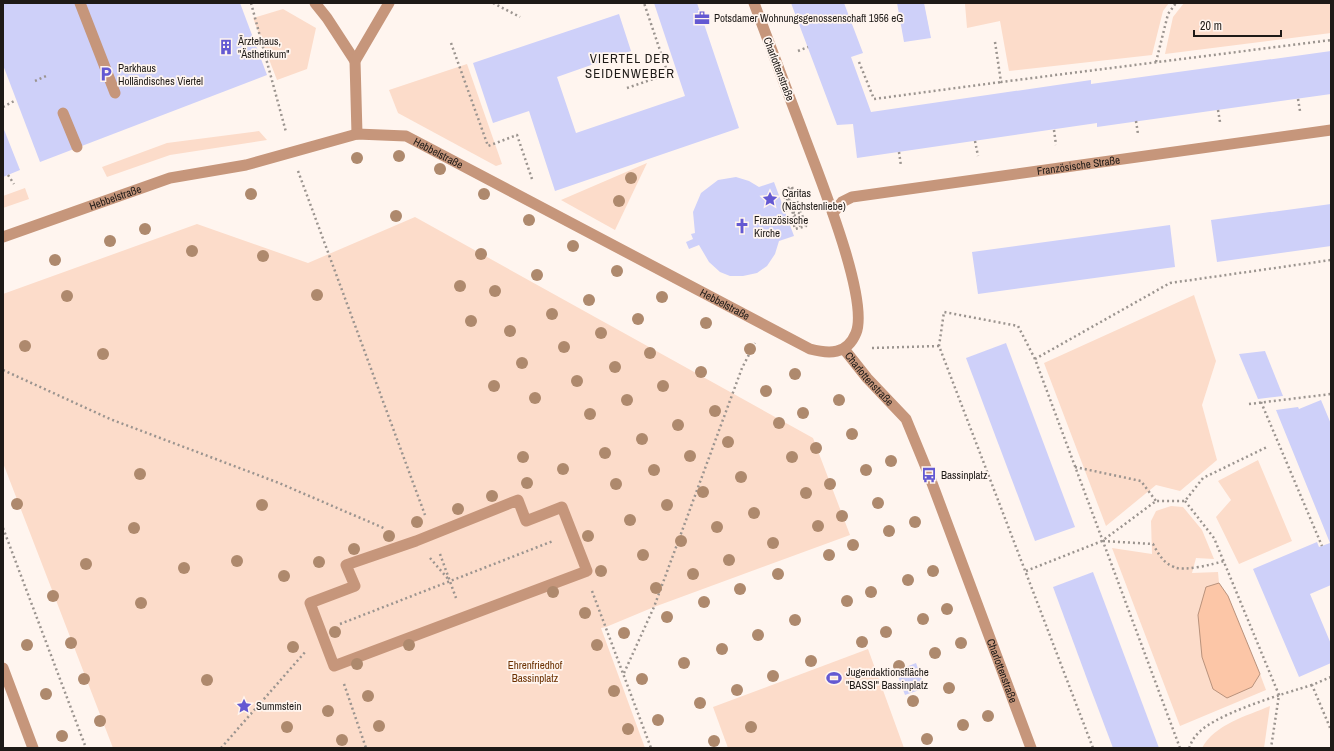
<svg xmlns="http://www.w3.org/2000/svg" width="1334" height="751" font-family="'Archivo Narrow',sans-serif">
	<style>
		.green { fill: #fcdcca }
		.water { fill: #fcc6a7; stroke: #b9927c }
		.building { fill: #ced0f9 }
		.lines { fill: none; stroke-linecap: round; stroke-linejoin: round }
		.path { stroke: #9b948f; stroke-width: 2.5; stroke-dasharray: 2 3; stroke-linecap: butt }
		.service { stroke: #c6967b; stroke-width: 11 }
		.pedestrian { stroke: #c6967b; stroke-width: 11 }
		.minor { stroke: #c6967b; stroke-width: 11 }
		.tree { fill: #ae896d }
		.labels { text-anchor: middle; dominant-baseline: central; stroke-width: 3.5; stroke-linejoin: round; paint-order: stroke }
		.poi-label { font-size: 11px; fill: #1e1a17; stroke: #fff5ef; text-anchor: start }
		.street-label { font-size: 11px; fill: #1e1a17; stroke: #fff5ef }
		.park-label { font-size: 11px; fill: #6c3102; stroke: #fff5ef }
		.quarter-label { font-size: 13px; letter-spacing: 1px; fill: #1e1a17; stroke: #fff5ef }
	</style>
	<rect width="100%" height="100%" fill="#fff5ef"/>
	<g class="green">
		<path d="M1169,3l-6,8 -11,44 -143,16 -9,-50 -33,7 -2,-24z"/>
		<path d="M1184,3h147v30l-166,21 8,-37z"/>
		<path d="M283,9l33,19 -9,41 -30,11 -24,-62z"/>
		<path d="M467,64l35,100 -6,2 -98,-53 -9,-23z"/>
		<path d="M259,131l8,9 -97,15 -63,22 -5,-10 65,-24z"/>
		<path d="M647,163l-32,67 -54,-30z"/>
		<path d="M25,188l4,11 -26,9v-12z"/>
		<path d="M415,217l398,221 37,97 -196,72 -48,20 -5,1 44,120h-532l-110,-285v-169l194,-70 111,39z"/>
		<path d="M1194,295l22,66 -14,44 15,55 -37,31 -24,-6 -50,41 -62,-163z"/>
		<path d="M1258,460l34,81 -53,23 -23,-47 15,-17 -13,-19z"/>
		<path d="M1171,506l12,1 19,23 12,29 -18,-1 -4,15 26,-1 1,11 -13,4 46,100 8,-13 6,16 -86,36 -68,-178 40,6 -1,-33 5,-10z"/>
		<path d="M868,649l36,99h-176l-15,-41z"/>
		<path d="M1270,706l-6,42h-62c13,-24 45,-32 68,-42z"/>
	</g>
	<path class="water" d="M1219,583l9,13 32,78 -8,13 -25,11 -14,-9 -11,-32 -4,-42 8,-28z"/>
	<g class="building">
		<path d="M3,3h237l27,72 -227,87 -37,-97z"/>
		<path d="M654,3h43l42,125 -184,63 -26,-80 -36,12 -20,-60 146,-49 12,37 -74,26 19,56 109,-37z"/>
		<path d="M791,3h53l19,50 -12,4 20,55 220,-32v4l240,-33v43l-234,33v-4l-240,35 -4,-34 -16,1z"/>
		<path d="M897,3h27l7,35 -27,4z"/>
		<path d="M3,127l17,43 -17,7z"/>
		<path d="M736,177l13,4 10,6 15,-5 20,54 -15,5 -4,13 -8,12 -10,7 -14,3h-13l-10,-4 -11,-10 -10,-17 -10,4 -3,-7 7,-3 -2,-5 4,-1 -2,-21 8,-19 17,-13z"/>
		<path d="M1331,204v42l-114,16 -6,-42z"/>
		<path d="M1170,225l5,42 -197,27 -6,-42z"/>
		<path d="M1006,343l69,184 -40,14 -69,-183z"/>
		<path d="M1265,351l18,45 -25,3 -19,-45z"/>
		<path d="M1321,400l10,24v161l-21,9 21,50v19l-32,14 -46,-108 64,-27 2,5 11,-4 -54,-133 22,-3 1,2z"/>
		<path d="M1093,572l66,176h-46l-26,-69 -34,-92z"/>
		<path d="M916,663l9,25 -20,7 -9,-24z"/>
	</g>
	<g class="lines">
		<g class="path">
			<path d="M251,3l35,129"/>
			<path d="M493,3l27,14"/>
			<path d="M561,3v1"/>
			<path d="M995,42l6,40 330,-42"/>
			<path d="M451,43l37,103 29,-11 15,44"/>
			<path d="M798,51l10,-4"/>
			<path d="M859,62l15,37 127,-17"/>
			<path d="M1156,62l12,-48 8,-11"/>
			<path d="M35,81l11,-5"/>
			<path d="M627,88l41,-14 -24,-71"/>
			<path d="M1298,99l2,12"/>
			<path d="M3,107l13,-7"/>
			<path d="M1218,110l2,12"/>
			<path d="M1136,121l2,13"/>
			<path d="M1054,130l2,15"/>
			<path d="M975,141l3,15"/>
			<path d="M899,152l2,14"/>
			<path d="M298,171l127,344"/>
			<path d="M8,175l6,9"/>
			<path d="M792,187l14,39 -11,3 -3,-11 2,-1 -5,-17 -3,1 -4,-11z"/>
			<path d="M789,200l3,-13"/>
			<path d="M787,201l1,-13"/>
			<path d="M790,202l4,-10"/>
			<path d="M799,206l9,-2"/>
			<path d="M792,210l8,-1"/>
			<path d="M785,211l7,-2"/>
			<path d="M793,212l9,2"/>
			<path d="M794,215l10,5"/>
			<path d="M793,217l8,10"/>
			<path d="M794,217l11,8"/>
			<path d="M872,348l67,-2"/>
			<path d="M1035,359l-17,-33 -74,-14 -5,34 154,402"/>
			<path d="M3,370l107,49 169,64 107,46"/>
			<path d="M1261,402l61,144"/>
			<path d="M1249,404l82,-10"/>
			<path d="M1075,467l66,14 15,20"/>
			<path d="M1185,501l29,37 65,157 -8,53"/>
			<path d="M3,528l83,220"/>
			<path d="M1103,541l50,3c5,9 10,19 21,23 9,5 40,-3 50,-6"/>
			<path d="M440,554l16,44"/>
			<path d="M430,558l19,22"/>
			<path d="M1026,571l76,-30 54,-40h29l18,-23 64,-31"/>
			<path d="M592,591l59,157"/>
			<path d="M340,624l213,-83"/>
			<path d="M624,673l30,-66 88,-239 13,-25"/>
			<path d="M1331,677l-19,8 19,45"/>
			<path d="M344,684l22,64"/>
			<path d="M221,748l85,-97"/>
			<path d="M1180,748l-145,-389 135,-76 161,-23"/>
			<path d="M1189,748c2,-4 3,-8 6,-11 14,-22 91,-44 117,-52"/>
		</g>
		<g class="service">
			<path d="M80,3l35,90"/>
			<path d="M315,3l12,15 28,43"/>
			<path d="M63,113l14,34"/>
			<path d="M357,134l-2,-73 34,-58"/>
		</g>
		<path class="pedestrian" d="M518,500l8,21 36,-14 25,64 -253,95 -24,-63 45,-17 -9,-21 70,-24z"/>
		<g class="minor">
			<path id="s1" d="M833,213l9,-11 10,-5 479,-67"/>
			<path id="s2" d="M3,237l167,-59 76,-13 111,-31 49,2 404,213c19,5 37,6 46,-16 14,-35 -40,-164 -54,-203 -16,-42 -32,-85 -48,-127"/>
			<path id="s3" d="M844,349l23,29 39,41 23,56 102,273"/>
			<path d="M3,668l30,80"/>
		</g>
	</g>
	<g class="tree">
		<circle cx="399" cy="156" r="6"/>
		<circle cx="357" cy="158" r="6"/>
		<circle cx="440" cy="169" r="6"/>
		<circle cx="631" cy="178" r="6"/>
		<circle cx="251" cy="194" r="6"/>
		<circle cx="484" cy="194" r="6"/>
		<circle cx="619" cy="201" r="6"/>
		<circle cx="396" cy="216" r="6"/>
		<circle cx="529" cy="220" r="6"/>
		<circle cx="145" cy="229" r="6"/>
		<circle cx="110" cy="241" r="6"/>
		<circle cx="573" cy="246" r="6"/>
		<circle cx="192" cy="251" r="6"/>
		<circle cx="481" cy="254" r="6"/>
		<circle cx="263" cy="256" r="6"/>
		<circle cx="55" cy="260" r="6"/>
		<circle cx="617" cy="271" r="6"/>
		<circle cx="537" cy="275" r="6"/>
		<circle cx="460" cy="286" r="6"/>
		<circle cx="495" cy="291" r="6"/>
		<circle cx="317" cy="295" r="6"/>
		<circle cx="67" cy="296" r="6"/>
		<circle cx="662" cy="297" r="6"/>
		<circle cx="589" cy="300" r="6"/>
		<circle cx="552" cy="314" r="6"/>
		<circle cx="638" cy="319" r="6"/>
		<circle cx="471" cy="321" r="6"/>
		<circle cx="706" cy="323" r="6"/>
		<circle cx="510" cy="331" r="6"/>
		<circle cx="601" cy="333" r="6"/>
		<circle cx="25" cy="346" r="6"/>
		<circle cx="564" cy="347" r="6"/>
		<circle cx="750" cy="349" r="6"/>
		<circle cx="650" cy="353" r="6"/>
		<circle cx="103" cy="354" r="6"/>
		<circle cx="522" cy="363" r="6"/>
		<circle cx="615" cy="367" r="6"/>
		<circle cx="701" cy="372" r="6"/>
		<circle cx="795" cy="374" r="6"/>
		<circle cx="577" cy="381" r="6"/>
		<circle cx="494" cy="386" r="6"/>
		<circle cx="663" cy="386" r="6"/>
		<circle cx="766" cy="391" r="6"/>
		<circle cx="535" cy="398" r="6"/>
		<circle cx="627" cy="400" r="6"/>
		<circle cx="839" cy="400" r="6"/>
		<circle cx="715" cy="411" r="6"/>
		<circle cx="803" cy="413" r="6"/>
		<circle cx="590" cy="414" r="6"/>
		<circle cx="779" cy="423" r="6"/>
		<circle cx="678" cy="425" r="6"/>
		<circle cx="852" cy="434" r="6"/>
		<circle cx="642" cy="439" r="6"/>
		<circle cx="728" cy="442" r="6"/>
		<circle cx="816" cy="448" r="6"/>
		<circle cx="605" cy="453" r="6"/>
		<circle cx="690" cy="456" r="6"/>
		<circle cx="523" cy="457" r="6"/>
		<circle cx="792" cy="457" r="6"/>
		<circle cx="891" cy="461" r="6"/>
		<circle cx="563" cy="469" r="6"/>
		<circle cx="654" cy="470" r="6"/>
		<circle cx="866" cy="470" r="6"/>
		<circle cx="140" cy="474" r="6"/>
		<circle cx="741" cy="477" r="6"/>
		<circle cx="527" cy="483" r="6"/>
		<circle cx="616" cy="484" r="6"/>
		<circle cx="830" cy="484" r="6"/>
		<circle cx="703" cy="492" r="6"/>
		<circle cx="806" cy="493" r="6"/>
		<circle cx="492" cy="496" r="6"/>
		<circle cx="878" cy="503" r="6"/>
		<circle cx="17" cy="504" r="6"/>
		<circle cx="262" cy="505" r="6"/>
		<circle cx="667" cy="505" r="6"/>
		<circle cx="458" cy="509" r="6"/>
		<circle cx="754" cy="513" r="6"/>
		<circle cx="842" cy="516" r="6"/>
		<circle cx="630" cy="520" r="6"/>
		<circle cx="417" cy="522" r="6"/>
		<circle cx="915" cy="522" r="6"/>
		<circle cx="818" cy="526" r="6"/>
		<circle cx="717" cy="527" r="6"/>
		<circle cx="134" cy="528" r="6"/>
		<circle cx="889" cy="531" r="6"/>
		<circle cx="389" cy="536" r="6"/>
		<circle cx="588" cy="536" r="6"/>
		<circle cx="681" cy="541" r="6"/>
		<circle cx="773" cy="543" r="6"/>
		<circle cx="853" cy="545" r="6"/>
		<circle cx="354" cy="549" r="6"/>
		<circle cx="643" cy="555" r="6"/>
		<circle cx="829" cy="555" r="6"/>
		<circle cx="729" cy="560" r="6"/>
		<circle cx="237" cy="561" r="6"/>
		<circle cx="319" cy="562" r="6"/>
		<circle cx="86" cy="564" r="6"/>
		<circle cx="184" cy="568" r="6"/>
		<circle cx="601" cy="571" r="6"/>
		<circle cx="933" cy="571" r="6"/>
		<circle cx="693" cy="574" r="6"/>
		<circle cx="778" cy="574" r="6"/>
		<circle cx="284" cy="576" r="6"/>
		<circle cx="908" cy="580" r="6"/>
		<circle cx="656" cy="588" r="6"/>
		<circle cx="740" cy="589" r="6"/>
		<circle cx="553" cy="592" r="6"/>
		<circle cx="871" cy="592" r="6"/>
		<circle cx="53" cy="596" r="6"/>
		<circle cx="847" cy="601" r="6"/>
		<circle cx="704" cy="602" r="6"/>
		<circle cx="141" cy="603" r="6"/>
		<circle cx="947" cy="609" r="6"/>
		<circle cx="585" cy="613" r="6"/>
		<circle cx="667" cy="617" r="6"/>
		<circle cx="923" cy="619" r="6"/>
		<circle cx="795" cy="620" r="6"/>
		<circle cx="335" cy="632" r="6"/>
		<circle cx="886" cy="632" r="6"/>
		<circle cx="624" cy="633" r="6"/>
		<circle cx="758" cy="635" r="6"/>
		<circle cx="862" cy="642" r="6"/>
		<circle cx="71" cy="643" r="6"/>
		<circle cx="961" cy="643" r="6"/>
		<circle cx="27" cy="645" r="6"/>
		<circle cx="409" cy="645" r="6"/>
		<circle cx="597" cy="645" r="6"/>
		<circle cx="293" cy="647" r="6"/>
		<circle cx="722" cy="649" r="6"/>
		<circle cx="935" cy="653" r="6"/>
		<circle cx="811" cy="661" r="6"/>
		<circle cx="684" cy="663" r="6"/>
		<circle cx="357" cy="664" r="6"/>
		<circle cx="899" cy="666" r="6"/>
		<circle cx="773" cy="676" r="6"/>
		<circle cx="84" cy="679" r="6"/>
		<circle cx="642" cy="679" r="6"/>
		<circle cx="207" cy="680" r="6"/>
		<circle cx="949" cy="688" r="6"/>
		<circle cx="737" cy="690" r="6"/>
		<circle cx="614" cy="691" r="6"/>
		<circle cx="46" cy="694" r="6"/>
		<circle cx="368" cy="696" r="6"/>
		<circle cx="913" cy="701" r="6"/>
		<circle cx="700" cy="703" r="6"/>
		<circle cx="328" cy="711" r="6"/>
		<circle cx="988" cy="716" r="6"/>
		<circle cx="658" cy="720" r="6"/>
		<circle cx="100" cy="721" r="6"/>
		<circle cx="963" cy="725" r="6"/>
		<circle cx="379" cy="726" r="6"/>
		<circle cx="287" cy="727" r="6"/>
		<circle cx="751" cy="727" r="6"/>
		<circle cx="628" cy="729" r="6"/>
		<circle cx="62" cy="736" r="6"/>
		<circle cx="927" cy="739" r="6"/>
		<circle cx="342" cy="740" r="6"/>
		<circle cx="714" cy="741" r="6"/>
	</g>
	<defs>
		<g id="office-bare" transform="scale(1.2)"><path d="M-6-3h4V-5.5h4V-3h4V5H-6ZM-1-4.5V-3h2v-1.5ZM-6 0V1H6V0Z" fill="#6459d2" stroke="#fff5ef" stroke-width="2.5" paint-order="stroke"/></g>
		<g id="building-bare" transform="scale(1.2)"><path d="M-4-6H4V6H1V3H-1V6H-4ZM-2.5-4.3h1.7v1.8h-1.7ZM.8-4.3h1.7v1.8H.8ZM-2.5-1h1.7V.8h-1.7ZM.8-1h1.7V.8H.8Z" fill="#6459d2" stroke="#fff5ef" stroke-width="2.5" paint-order="stroke"/></g>
		<g id="parking-bare" transform="scale(1.2)"><path d="M-3.5-5.5H1a3.5 3.5 0 0 1 0 7H-1V5.5H-3.5ZM-1-3.4V-.6H.8a1.4 1.4 0 0 0 0-2.8Z" fill="#6459d2" stroke="#fff5ef" stroke-width="2.5" paint-order="stroke"/></g>
		<g id="sight-bare" transform="scale(1.2)"><path d="M0-6L1.8-2.2L6-1.7L2.9 1.2L3.7 5.4L0 3.3L-3.7 5.4L-2.9 1.2L-6-1.7L-1.8-2.2Z" fill="#6459d2" stroke="#fff5ef" stroke-width="2.5" paint-order="stroke"/></g>
		<g id="church-bare" transform="scale(1.2)"><path d="M-1.2-6h2.4v3.5h3.3v2.4h-3.3V6h-2.4V-.1h-3.3v-2.4h3.3Z" fill="#6459d2" stroke="#fff5ef" stroke-width="2.5" paint-order="stroke"/></g>
		<g id="bus-bare" transform="scale(1.2)"><path d="M-5-6H5V4H4V6H2V4H-2V6H-4V4H-5ZM-3.5-4V0h7V-4ZM-3.5 1.2v1.5H-2V1.2ZM2 1.2v1.5H3.5V1.2Z" fill="#6459d2" stroke="#fff5ef" stroke-width="2.5" paint-order="stroke"/></g>
		<g id="stadium-bare" transform="scale(1.2)"><path d="M0-5a6.5 5 0 1 0 0 10a6.5 5 0 1 0 0-10ZM-3.5-1.8h7v3.6h-7Z" fill="#6459d2" stroke="#fff5ef" stroke-width="2.5" paint-order="stroke"/></g>
	</defs>
	<g fill-rule="evenodd">
		<use href="#office-bare" x="702" y="18"/>
		<use href="#building-bare" x="226" y="47"/>
		<use href="#parking-bare" x="106" y="74"/>
		<use href="#sight-bare" x="770" y="199"/>
		<use href="#church-bare" x="742" y="226"/>
		<use href="#bus-bare" x="929" y="475"/>
		<use href="#stadium-bare" x="834" y="678"/>
		<use href="#sight-bare" x="244" y="706"/>
	</g>
	<g class="labels">
		<g class="poi-label">
			<text x="714" y="18">Potsdamer Wohnungsgenossenschaft 1956 eG</text>
			<text x="238" y="41">Ärztehaus,<tspan x="238" dy="13">"Ästhetikum"</tspan></text>
			<text x="118" y="68">Parkhaus<tspan x="118" dy="13">Holländisches Viertel</tspan></text>
			<text x="782" y="193">Caritas<tspan x="782" dy="13">(Nächstenliebe)</tspan></text>
			<text x="754" y="220">Französische<tspan x="754" dy="13">Kirche</tspan></text>
			<text x="941" y="475">Bassinplatz</text>
			<text x="846" y="672">Jugendaktionsfläche<tspan x="846" dy="13">"BASSI" Bassinplatz</tspan></text>
			<text x="256" y="706">Summstein</text>
		</g>
		<g class="street-label">
			<text transform="translate(779 69) rotate(69)">Charlottenstraße</text>
			<text stroke="none"><textPath href="#s2" startOffset="455">Hebbelstraße</textPath></text>
			<text stroke="none"><textPath href="#s1" startOffset="254">Französische Straße</textPath></text>
			<text stroke="none"><textPath href="#s2" startOffset="119">Hebbelstraße</textPath></text>
			<text stroke="none"><textPath href="#s2" startOffset="779">Hebbelstraße</textPath></text>
			<text stroke="none"><textPath href="#s3" startOffset="39">Charlottenstraße</textPath></text>
			<text stroke="none"><textPath href="#s3" startOffset="363">Charlottenstraße</textPath></text>
		</g>
		<g class="park-label">
			<text x="535" y="665">Ehrenfriedhof<tspan x="535" dy="13">Bassinplatz</tspan></text>
		</g>
		<g class="quarter-label">
			<text x="630" y="58">VIERTEL DER<tspan x="630" dy="15">SEIDENWEBER</tspan></text>
		</g>
	</g>
	<rect width="1334" height="751" fill="none" stroke="#1e1a17" stroke-width="8"/>
	<path d="M1194 30v6h87v-6" fill="none" stroke="#1e1a17" stroke-width="2"/>
	<text x="1200" y="30" font-size="12" fill="#1e1a17" stroke="#fff5ef" stroke-width="3" paint-order="stroke">20 m</text>
</svg>
